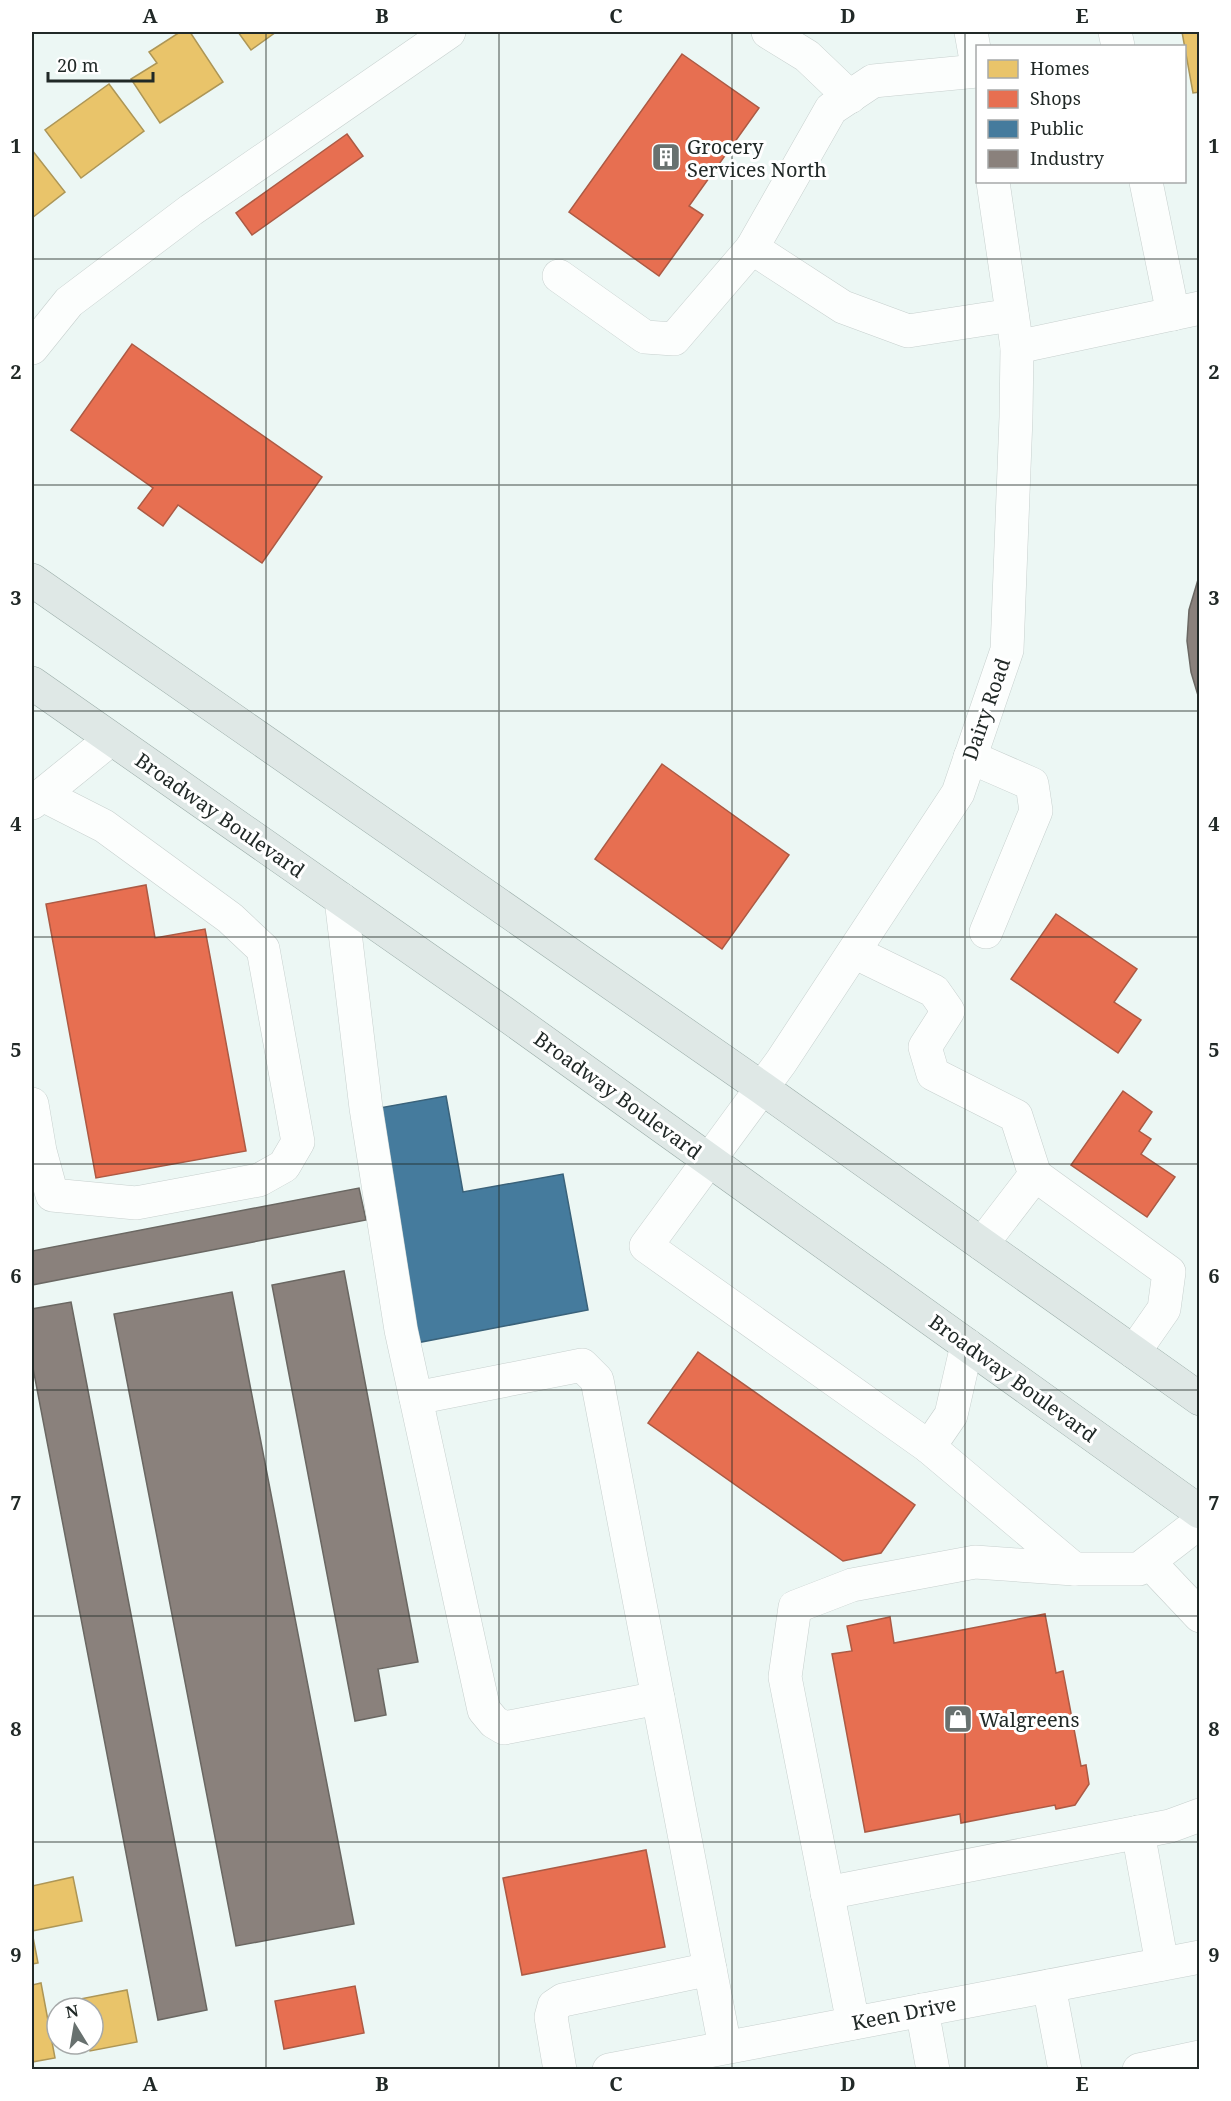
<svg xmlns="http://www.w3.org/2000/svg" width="1231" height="2101" font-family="'Noto Serif',serif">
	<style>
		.homes { fill: #e9c46a; stroke: #ad9656; stroke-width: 1.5 }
		.shops { fill: #e76f51; stroke: #ac5a44; stroke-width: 1.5 }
		.public { fill: #457b9d; stroke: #3a627a; stroke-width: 1.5 }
		.industry { fill: #8a817c; stroke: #6a6762; stroke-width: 1.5 }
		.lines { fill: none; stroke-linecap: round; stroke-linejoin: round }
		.minor-casing { stroke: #c7d0ce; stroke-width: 34 }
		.major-casing { stroke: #9aaca8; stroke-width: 34 }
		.minor { stroke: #fcfefd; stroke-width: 33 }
		.major { stroke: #dfe8e6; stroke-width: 33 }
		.grid { fill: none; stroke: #212927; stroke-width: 1.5; stroke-opacity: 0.55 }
		.labels { text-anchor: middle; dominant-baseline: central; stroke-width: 6; stroke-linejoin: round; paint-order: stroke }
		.poi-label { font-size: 20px; fill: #212927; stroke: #fff; text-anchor: start }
		.street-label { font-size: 20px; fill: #212927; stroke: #fff }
		.neatline { fill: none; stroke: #212927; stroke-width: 2 }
		.grid-label { font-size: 20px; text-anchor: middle; font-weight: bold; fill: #212927 }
	</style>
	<rect width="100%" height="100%" fill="#ecf7f4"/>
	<g class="homes">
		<path d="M180,32h10l33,50 -63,41 -29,-44 26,-16 -8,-11z"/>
		<path d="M238,32h38l-25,18z"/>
		<path d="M1182,32h18v60l-7,1z"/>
		<path d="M109,84l35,47 -63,47 -36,-48z"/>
		<path d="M32,150l33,42 -33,26z"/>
		<path d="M73,1877l9,44 -50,10v-45z"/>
		<path d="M32,1932l6,31 -6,1z"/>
		<path d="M41,1983l14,75 -23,4v-77z"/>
		<path d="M127,1990l10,52 -47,9 -2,-7h5v-36h-12l-1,-9z"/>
	</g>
	<g class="shops">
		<path d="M682,54l77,54 -70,98 14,9 -44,61 -90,-64z"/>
		<path d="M347,134l16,22 -111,79 -16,-22z"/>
		<path d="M132,344l190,133 -60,86 -84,-58 -15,21 -25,-18 15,-20 -82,-58z"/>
		<path d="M662,764l127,91 -67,94 -127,-90z"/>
		<path d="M146,885l9,53 50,-9 41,222 -150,27 -50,-274z"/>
		<path d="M1056,914l81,55 -23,33 27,18 -23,33 -107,-74z"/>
		<path d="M1123,1091l29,21 -13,19 12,8 -10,15 34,23 -28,40 -76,-52z"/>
		<path d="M698,1352l217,153 -34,48 -38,8 -195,-138z"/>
		<path d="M1045,1614l11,59 7,-2 18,95 5,-1 3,19 -14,21 -19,4 -1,-4 -94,18 -1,-9 -95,18 -33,-178 20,-3 -5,-25 43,-9 4,26z"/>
		<path d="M646,1850l19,97 -143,28 -19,-97z"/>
		<path d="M355,1986l9,47 -80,16 -9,-48z"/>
	</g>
	<path class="public" d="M446,1096l17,96 100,-18 25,136 -177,34 -43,-234z"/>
	<g class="industry">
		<path d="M1200,573v129l-9,-30 -4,-31 2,-31z"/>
		<path d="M359,1188l7,32 -334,65v-34z"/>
		<path d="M344,1271l74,391 -40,7 8,46 -31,6 -83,-436z"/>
		<path d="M232,1292l122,632 -118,22 -122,-632z"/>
		<path d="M71,1302l136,708 -49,10 -126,-657v-54z"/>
	</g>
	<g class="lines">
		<g class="minor-casing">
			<g id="minor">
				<path d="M768,32l39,24 43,41"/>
				<path d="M971,32l7,39"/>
				<path d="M1115,32l3,14"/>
				<path d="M977,71l-104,10 -42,28 -79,139 91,59 65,24 104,-16"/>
				<path d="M993,182l24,165 -1,70 -9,233 -49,143 -177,269 -135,184 283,201 145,122"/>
				<path d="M1146,182l27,132"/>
				<path d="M559,276l86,61 29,2 78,-91"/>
				<path d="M1017,347l183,-39"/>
				<path d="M32,348l37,-46 122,-92 258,-178"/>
				<path d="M970,757l62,27 4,27 -50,121"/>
				<path d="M32,803l79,-64"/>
				<path d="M341,899l25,209 35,222 83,380 10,12 10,6 154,-30"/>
				<path d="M854,952l80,39 14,20 -23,36 8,27 83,42 19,59 -53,69"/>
				<path d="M32,1104l8,47 12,44 84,8 123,-23 25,-14 14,-24 -35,-193 -33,-31 -126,-92 -61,-31"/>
				<path d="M1035,1175l134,97 -5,37 -30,43"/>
				<path d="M416,1398l166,-33 15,15 128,667"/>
				<path d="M929,1447l22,-32 16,-70"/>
				<path d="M1149,1562l51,54"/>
				<path d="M1138,1832l24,132"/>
				<path d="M827,1893l343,-67 30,-11"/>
				<path d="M1049,1986l16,84"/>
				<path d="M922,2010l11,60"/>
				<path d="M853,2023l-68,-346 10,-70 57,-22 123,-23 99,7h65l61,-47"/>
				<path d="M560,2070l-9,-53 3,-11 9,-6 147,-31"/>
				<path d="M609,2070l591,-113"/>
				<path d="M1139,2070l61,-13"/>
			</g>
		</g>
		<g class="major-casing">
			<g id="major">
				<path d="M32,580l730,508 438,311"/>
				<path d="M32,683l469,328 699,501"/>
			</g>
		</g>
		<use href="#minor" class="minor"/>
		<use href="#major" class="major"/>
	</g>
	<path class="grid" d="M266,32v2038M499,32v2038M732,32v2038M965,32v2038M32,259h1168M32,485h1168M32,711h1168M32,937h1168M32,1164h1168M32,1390h1168M32,1616h1168M32,1842h1168"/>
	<defs>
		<g id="building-square" transform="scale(1.5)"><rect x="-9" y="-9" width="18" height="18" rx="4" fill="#68716f" stroke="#fff"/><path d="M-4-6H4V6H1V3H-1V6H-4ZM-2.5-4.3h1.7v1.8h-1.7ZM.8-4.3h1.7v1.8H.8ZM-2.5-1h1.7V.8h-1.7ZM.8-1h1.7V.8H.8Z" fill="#fff"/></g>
		<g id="shop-square" transform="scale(1.5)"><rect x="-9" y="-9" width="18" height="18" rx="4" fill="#68716f" stroke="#fff"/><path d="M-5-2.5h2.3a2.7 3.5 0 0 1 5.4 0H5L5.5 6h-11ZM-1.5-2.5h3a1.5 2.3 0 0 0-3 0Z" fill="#fff"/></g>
	</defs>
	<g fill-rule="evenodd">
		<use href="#building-square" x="666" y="157"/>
		<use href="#shop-square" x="958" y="1719"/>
	</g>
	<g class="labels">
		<g class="poi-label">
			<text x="687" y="146">Grocery<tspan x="687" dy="23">Services North</tspan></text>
			<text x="979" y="1719">Walgreens</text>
		</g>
		<g class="street-label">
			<text transform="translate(986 709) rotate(-71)">Dairy Road</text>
			<text transform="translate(220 815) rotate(35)">Broadway Boulevard</text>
			<text transform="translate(618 1095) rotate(36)">Broadway Boulevard</text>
			<text transform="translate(1013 1378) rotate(36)">Broadway Boulevard</text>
			<text transform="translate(904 2013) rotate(-11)">Keen Drive</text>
		</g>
	</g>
	<rect width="1231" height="2101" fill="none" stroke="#ffffff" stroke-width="66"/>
	<rect x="976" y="45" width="210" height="138" fill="#ffffff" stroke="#a6a9a9" stroke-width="1.5"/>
	<rect x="988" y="60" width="30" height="18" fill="#e9c46a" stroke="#a6a9a9" stroke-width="1.5"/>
	<text x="1030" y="75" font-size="18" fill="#212927">Homes</text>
	<rect x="988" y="90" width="30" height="18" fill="#e76f51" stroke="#a6a9a9" stroke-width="1.5"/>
	<text x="1030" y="105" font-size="18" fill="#212927">Shops</text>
	<rect x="988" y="120" width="30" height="18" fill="#457b9d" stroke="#a6a9a9" stroke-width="1.5"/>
	<text x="1030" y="135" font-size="18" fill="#212927">Public</text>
	<rect x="988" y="150" width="30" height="18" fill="#8a817c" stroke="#a6a9a9" stroke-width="1.5"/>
	<text x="1030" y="165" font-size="18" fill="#212927">Industry</text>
	<g transform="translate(75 2026) rotate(349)"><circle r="28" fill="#ffffff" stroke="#a6a9a9" stroke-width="1.5"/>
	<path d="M0-4.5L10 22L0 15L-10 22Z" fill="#68716f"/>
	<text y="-9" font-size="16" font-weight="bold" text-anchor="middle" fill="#212927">N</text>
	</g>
	<path d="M48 72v9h105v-9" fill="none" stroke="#212927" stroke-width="3"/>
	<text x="57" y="72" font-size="18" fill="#212927" stroke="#ffffff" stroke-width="4.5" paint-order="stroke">20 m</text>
	<rect x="33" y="33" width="1165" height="2035" class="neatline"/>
	<g class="grid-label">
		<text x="150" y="23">A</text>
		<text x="382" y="23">B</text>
		<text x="616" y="23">C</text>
		<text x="848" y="23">D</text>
		<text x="1082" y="23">E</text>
		<text x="16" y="153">1</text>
		<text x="1214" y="153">1</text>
		<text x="16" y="379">2</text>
		<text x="1214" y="379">2</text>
		<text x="16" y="605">3</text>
		<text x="1214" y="605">3</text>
		<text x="16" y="831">4</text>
		<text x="1214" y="831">4</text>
		<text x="16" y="1057">5</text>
		<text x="1214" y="1057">5</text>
		<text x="16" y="1283">6</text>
		<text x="1214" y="1283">6</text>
		<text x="16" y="1510">7</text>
		<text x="1214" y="1510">7</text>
		<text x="16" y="1736">8</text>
		<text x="1214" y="1736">8</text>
		<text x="16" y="1962">9</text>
		<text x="1214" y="1962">9</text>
		<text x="150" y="2091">A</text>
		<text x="382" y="2091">B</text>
		<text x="616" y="2091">C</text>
		<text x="848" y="2091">D</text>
		<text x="1082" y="2091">E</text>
	</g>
</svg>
